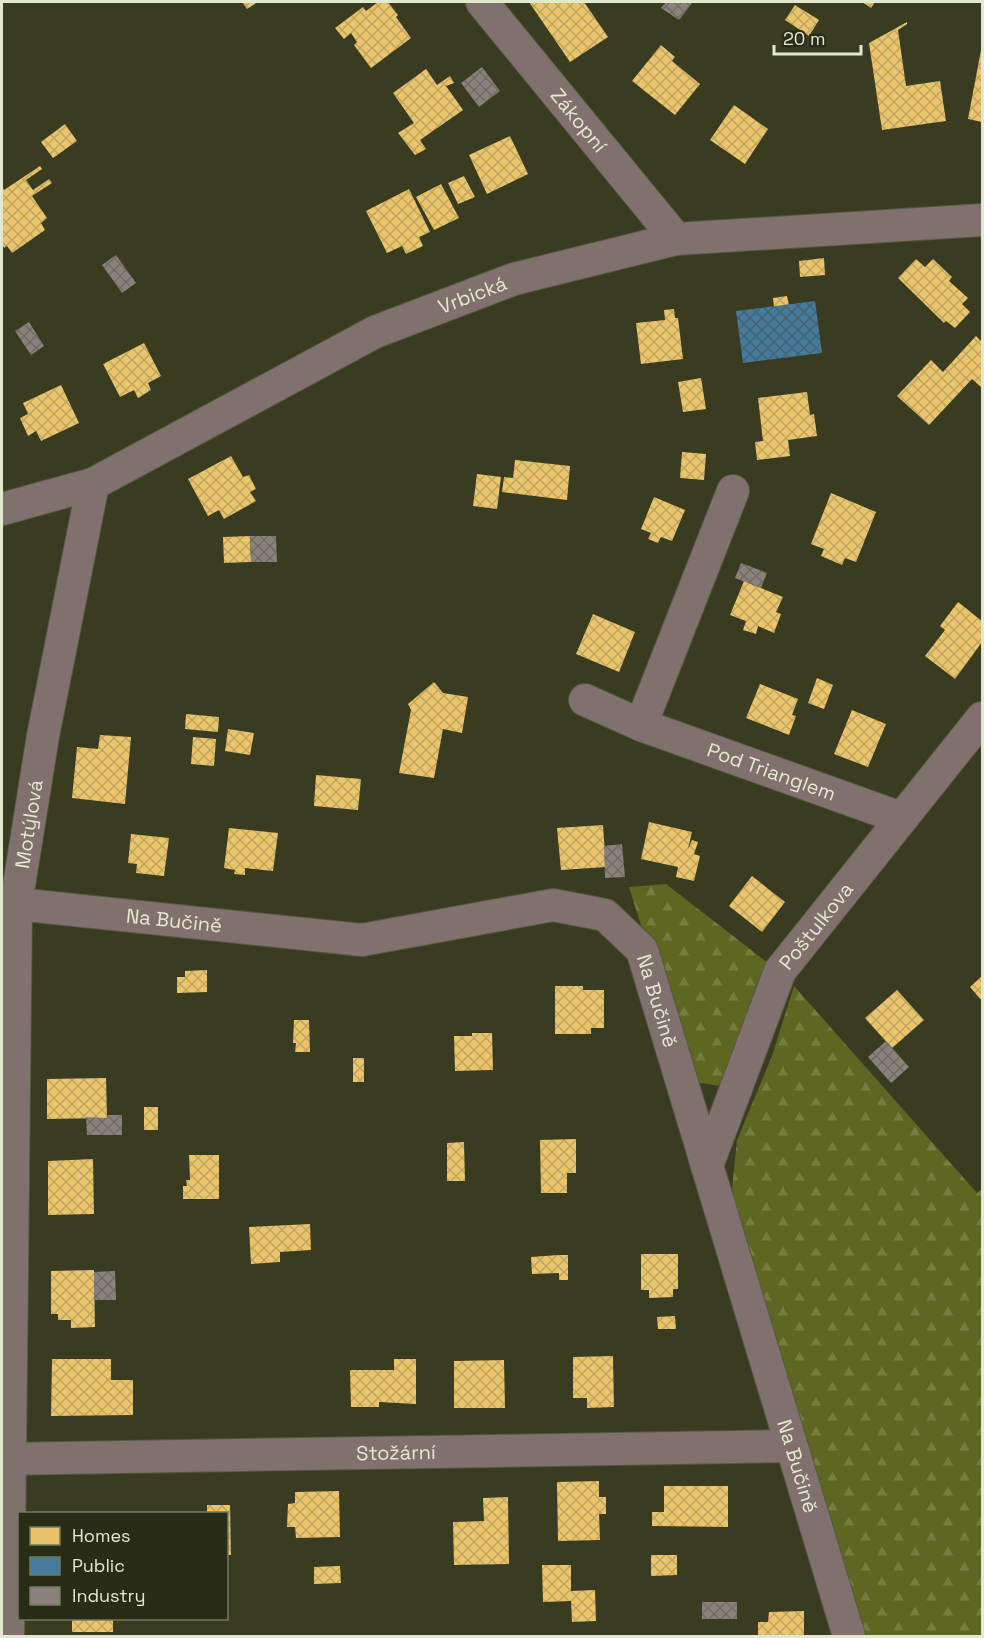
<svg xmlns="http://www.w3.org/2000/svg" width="984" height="1638" font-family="'Space Grotesk',sans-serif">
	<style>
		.forest { fill: url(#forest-firs) }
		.homes { fill: url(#homes-cross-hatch) }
		.public { fill: url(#public-cross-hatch) }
		.industry { fill: url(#industry-cross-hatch) }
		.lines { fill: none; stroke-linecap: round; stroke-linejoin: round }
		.street-casing { stroke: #565942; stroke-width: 34 }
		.street { stroke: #80706e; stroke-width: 32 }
		.labels { text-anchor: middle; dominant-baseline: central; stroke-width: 6; stroke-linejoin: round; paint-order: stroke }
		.street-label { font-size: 20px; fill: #e3e9cd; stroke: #292d17 }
	</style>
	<defs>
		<pattern id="forest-firs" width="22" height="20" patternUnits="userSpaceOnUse" patternTransform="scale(1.5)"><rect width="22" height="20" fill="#5d6721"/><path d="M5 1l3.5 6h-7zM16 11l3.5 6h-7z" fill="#747d40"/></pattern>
		<pattern id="homes-cross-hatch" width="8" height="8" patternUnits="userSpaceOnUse" patternTransform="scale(1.5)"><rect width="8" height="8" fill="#e9c46a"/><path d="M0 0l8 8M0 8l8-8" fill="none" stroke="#c0a45f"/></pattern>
		<pattern id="public-cross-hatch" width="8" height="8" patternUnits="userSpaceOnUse" patternTransform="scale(1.5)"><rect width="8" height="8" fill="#457b9d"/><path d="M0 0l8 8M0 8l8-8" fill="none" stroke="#456372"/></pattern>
		<pattern id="industry-cross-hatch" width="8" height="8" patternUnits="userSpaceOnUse" patternTransform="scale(1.5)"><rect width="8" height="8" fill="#8a817c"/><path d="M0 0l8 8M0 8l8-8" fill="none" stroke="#726c66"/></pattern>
	</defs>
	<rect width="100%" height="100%" fill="#393c20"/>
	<g class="forest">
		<path d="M666,884l102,79 -43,124 -35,-6 -61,-194z"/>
		<path d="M794,986l183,207 5,-4v447h-120l-114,-369 -16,-78 5,-49 35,-84z"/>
	</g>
	<g class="homes">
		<path d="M242,2h16l-11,7z"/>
		<path d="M378,2h10l10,13 -2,2 15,21 -40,30 -17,-23 3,-3 -6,-9 -7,6 -9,-11 28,-21 3,4z"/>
		<path d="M529,2h55l24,35 -38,25z"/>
		<path d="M862,2h13l-4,6z"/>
		<path d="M795,5l24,15 -10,16 -24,-16z"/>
		<path d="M907,22v2l-9,6 8,56 34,-5 6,40 -64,9 -13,-87z"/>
		<path d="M661,45l14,12 -3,4 28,23 -25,31 -43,-34z"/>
		<path d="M981,50h1v72l-14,-3z"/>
		<path d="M426,69l11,16 13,-9 4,7 -8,3 17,24 -43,30 6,9 -11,6 -17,-22 16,-10 -21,-30z"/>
		<path d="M734,105l34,24 -23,35 -35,-24z"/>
		<path d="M65,124l12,17 -24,17 -12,-16z"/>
		<path d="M510,136l18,38 -41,20 -18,-39z"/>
		<path d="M40,166l2,3 -16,11 7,10 16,-11 3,4 -20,13 15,22 -6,5 4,7 -33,23 -5,-7 -3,2 -2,-4v-58l2,4z"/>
		<path d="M464,176l11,21 -17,7 -10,-21z"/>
		<path d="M441,184l18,34 -25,12 -18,-33z"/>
		<path d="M409,189l21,43 -11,5 4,9 -17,8 -4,-8 -15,7 -21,-42z"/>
		<path d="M824,258l1,17 -25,2 -1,-16z"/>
		<path d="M916,259l9,8 8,-8 19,18 -3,4 19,17 -6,6 8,8 -15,16 -9,-7 -2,2 -46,-45z"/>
		<path d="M787,296l2,9 -15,2 -1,-9z"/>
		<path d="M674,309l1,9h3l5,41 -42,5 -5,-41 29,-3 -1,-10z"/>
		<path d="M976,336l6,6v43l-1,2 -9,-8 -43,46 -32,-29 34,-36 12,12z"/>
		<path d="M144,343l17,33 -13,7 3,7 -13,8 -4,-8 -14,7 -17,-33z"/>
		<path d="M701,378l5,31 -23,3 -5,-30z"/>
		<path d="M61,385l18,38 -38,18 -5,-10 -8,5 -8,-18 8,-4 -5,-11z"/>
		<path d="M807,392l3,23 4,-1 3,22 -29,4 2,16 -33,4 -2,-18 8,-1 -5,-43z"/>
		<path d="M682,452l24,2 -2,26 -24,-2z"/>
		<path d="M231,456l12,21 6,-2 7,14 -6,3 6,9 -32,18 -5,-9 -11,6 -20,-37z"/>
		<path d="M515,460l55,6 -3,34 -65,-8 2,-15 9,1z"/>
		<path d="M477,474l24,3 -4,32 -24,-3z"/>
		<path d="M831,493l45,19 -20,50 -11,-4 -3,7 -21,-9 3,-7 -13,-5z"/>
		<path d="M654,497l31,13 -13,31 -11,-4 -3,6 -10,-4 3,-6 -10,-4z"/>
		<path d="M250,536l1,26 -27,1 -1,-26z"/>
		<path d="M744,581l39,16 -7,15 5,2 -7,19 -16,-7 -2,8 -13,-4 3,-9 -16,-6z"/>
		<path d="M958,602l24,19v21l-27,37 -30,-23 20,-26 -5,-4z"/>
		<path d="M593,614l42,18 -16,40 -43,-18z"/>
		<path d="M817,678l16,7 -9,24 -16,-6z"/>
		<path d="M434,682l9,11 25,4 -6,36 -19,-4 -9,49 -35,-5 12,-63 -3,-6z"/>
		<path d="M760,684l38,15 -6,16 4,1 -7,19 -43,-17z"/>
		<path d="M852,710l34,14 -18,43 -34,-13z"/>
		<path d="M186,714l33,3 -1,15 -33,-3z"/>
		<path d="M228,729l26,4 -4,22 -25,-4z"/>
		<path d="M100,735l31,2 -6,67 -53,-6 5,-51 21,2z"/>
		<path d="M193,737l23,2 -2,27 -23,-2z"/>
		<path d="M316,775l45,4 -3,31 -44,-4z"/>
		<path d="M649,822l43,10 -4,17 4,-9 6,2 -4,12 6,2 -6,25 -18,-4 2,-10 -37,-8z"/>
		<path d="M603,825l3,42 -45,3 -4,-42z"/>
		<path d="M229,828l49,5 -5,38 -28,-3v7l-11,-1 1,-4 -11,-2z"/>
		<path d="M131,834l38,4 -5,38 -28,-3 1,-9 -9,-1z"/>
		<path d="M752,876l33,26 -23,30 -33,-26z"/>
		<path d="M207,970v22l-30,1v-16h8v-6z"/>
		<path d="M982,976v25l-12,-14z"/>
		<path d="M555,986h28v4h21v38h-13v6h-36z"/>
		<path d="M897,990l27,30 -32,28 -27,-30z"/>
		<path d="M294,1020h15l1,32h-15l1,-9h-3z"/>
		<path d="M472,1033h20l1,37 -38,1 -1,-35h18z"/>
		<rect x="353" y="1058" width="11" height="24"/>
		<path d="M106,1078l1,40 -60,1v-40z"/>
		<rect x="144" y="1107" width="14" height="23"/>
		<path d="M576,1139v34h-9v20h-26l-1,-53z"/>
		<path d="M464,1142l1,39h-18v-38z"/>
		<path d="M189,1155h30v44h-36v-13h4l-1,-6h4z"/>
		<path d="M93,1159l1,55 -46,1v-54z"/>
		<path d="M310,1224l1,26 -31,2v10l-29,2 -2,-37z"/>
		<path d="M641,1254h37v35h-5v8l-24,1v-8h-8z"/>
		<path d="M558,1255h10v25h-9v-7l-27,1 -1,-17z"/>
		<path d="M94,1270l1,57 -24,1v-8h-13v-6h-7v-43z"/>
		<path d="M675,1316l1,13h-18l-1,-12z"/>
		<path d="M613,1356l1,51 -27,1v-10h-14v-41z"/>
		<path d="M52,1359h59v21h22v35l-82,1z"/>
		<path d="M394,1359h22v45l-37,-2v5h-28l-1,-37h44z"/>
		<path d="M504,1360l1,48h-51v-47z"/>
		<path d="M599,1481v16h7v17h-7l1,26 -42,1 -1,-59z"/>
		<path d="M664,1486h64v41l-76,-1v-14h12z"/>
		<path d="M339,1491l1,46 -44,1 -1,-11h-8l1,-23 7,-1v-11z"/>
		<path d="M508,1497l1,67 -55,1 -1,-43 31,-1 -1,-23z"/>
		<path d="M207,1505h23l1,50h-5v-41h-19z"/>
		<path d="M651,1555h26v20l-26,1z"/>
		<path d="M542,1565h29v26l24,-1 1,31 -24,1 -1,-21 -28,1z"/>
		<path d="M340,1566l1,17 -27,1v-17z"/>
		<path d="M804,1611v25h-46v-14h10l1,-10z"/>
		<path d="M72,1618h43l-2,3v11h-41z"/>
	</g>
	<path class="public" d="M815,301l7,52 -79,10 -7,-52z"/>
	<g class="industry">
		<path d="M666,2h27l-14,18 -18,-12z"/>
		<path d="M482,67l18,24 -21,16 -18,-24z"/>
		<path d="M116,255l20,28 -14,10 -20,-28z"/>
		<path d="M29,322l15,24 -13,9 -16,-24z"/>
		<path d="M250,536h26l1,26h-26z"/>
		<path d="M741,563l26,10 -6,15 -26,-10z"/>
		<path d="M622,844l3,33 -20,1 -1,-32z"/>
		<path d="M886,1041l23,26 -18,16 -23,-26z"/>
		<path d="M107,1115h15v20h-35l-1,-18 21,1z"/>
		<path d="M115,1271l1,29h-22v-28z"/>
		<rect x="702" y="1602" width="35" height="17"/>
	</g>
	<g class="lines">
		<g class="street-casing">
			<g id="street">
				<path id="s1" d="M482,2l194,237"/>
				<path id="s2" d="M733,491l-92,234 260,93"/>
				<path id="s3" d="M2,509l91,-25 282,-152 139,-53 162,-40 306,-19"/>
				<path d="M585,700l56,25"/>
				<path id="s4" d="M16,904l346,36 191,-35 52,10 37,35 207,686"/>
				<path id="s5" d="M707,1166l73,-195 202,-253"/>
				<path id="s6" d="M2,1459l789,-13"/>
				<path id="s7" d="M8,1636l8,-732 27,-168 50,-252"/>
			</g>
		</g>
		<use href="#street" class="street"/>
	</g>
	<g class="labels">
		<g class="street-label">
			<text stroke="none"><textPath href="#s1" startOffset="153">Zákopní</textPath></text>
			<text stroke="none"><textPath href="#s3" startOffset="519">Vrbická</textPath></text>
			<text stroke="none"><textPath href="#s2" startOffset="390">Pod Trianglem</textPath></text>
			<text stroke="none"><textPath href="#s7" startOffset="813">Motýlová</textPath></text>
			<text stroke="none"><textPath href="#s4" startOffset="159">Na Bučině</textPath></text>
			<text stroke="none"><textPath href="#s5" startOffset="266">Poštulkova</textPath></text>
			<text stroke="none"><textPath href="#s4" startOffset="699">Na Bučině</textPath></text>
			<text stroke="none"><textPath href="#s6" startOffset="394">Stožární</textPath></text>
			<text stroke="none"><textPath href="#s4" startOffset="1185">Na Bučině</textPath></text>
		</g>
	</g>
	<rect width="984" height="1638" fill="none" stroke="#e3e9cd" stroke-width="6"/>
	<rect x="18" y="1512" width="210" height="108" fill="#292d17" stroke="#737860" stroke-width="1.5"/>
	<rect x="30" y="1527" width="30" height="18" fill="#e9c46a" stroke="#737860" stroke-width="1.5"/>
	<text x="72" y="1542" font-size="18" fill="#e3e9cd">Homes</text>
	<rect x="30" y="1557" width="30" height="18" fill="#457b9d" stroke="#737860" stroke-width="1.5"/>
	<text x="72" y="1572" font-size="18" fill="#e3e9cd">Public</text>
	<rect x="30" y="1587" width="30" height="18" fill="#8a817c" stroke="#737860" stroke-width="1.5"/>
	<text x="72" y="1602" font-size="18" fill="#e3e9cd">Industry</text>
	<path d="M774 45v9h87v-9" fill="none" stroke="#e3e9cd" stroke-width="3"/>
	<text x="783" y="45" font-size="18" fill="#e3e9cd" stroke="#292d17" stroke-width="4.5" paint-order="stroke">20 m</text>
</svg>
